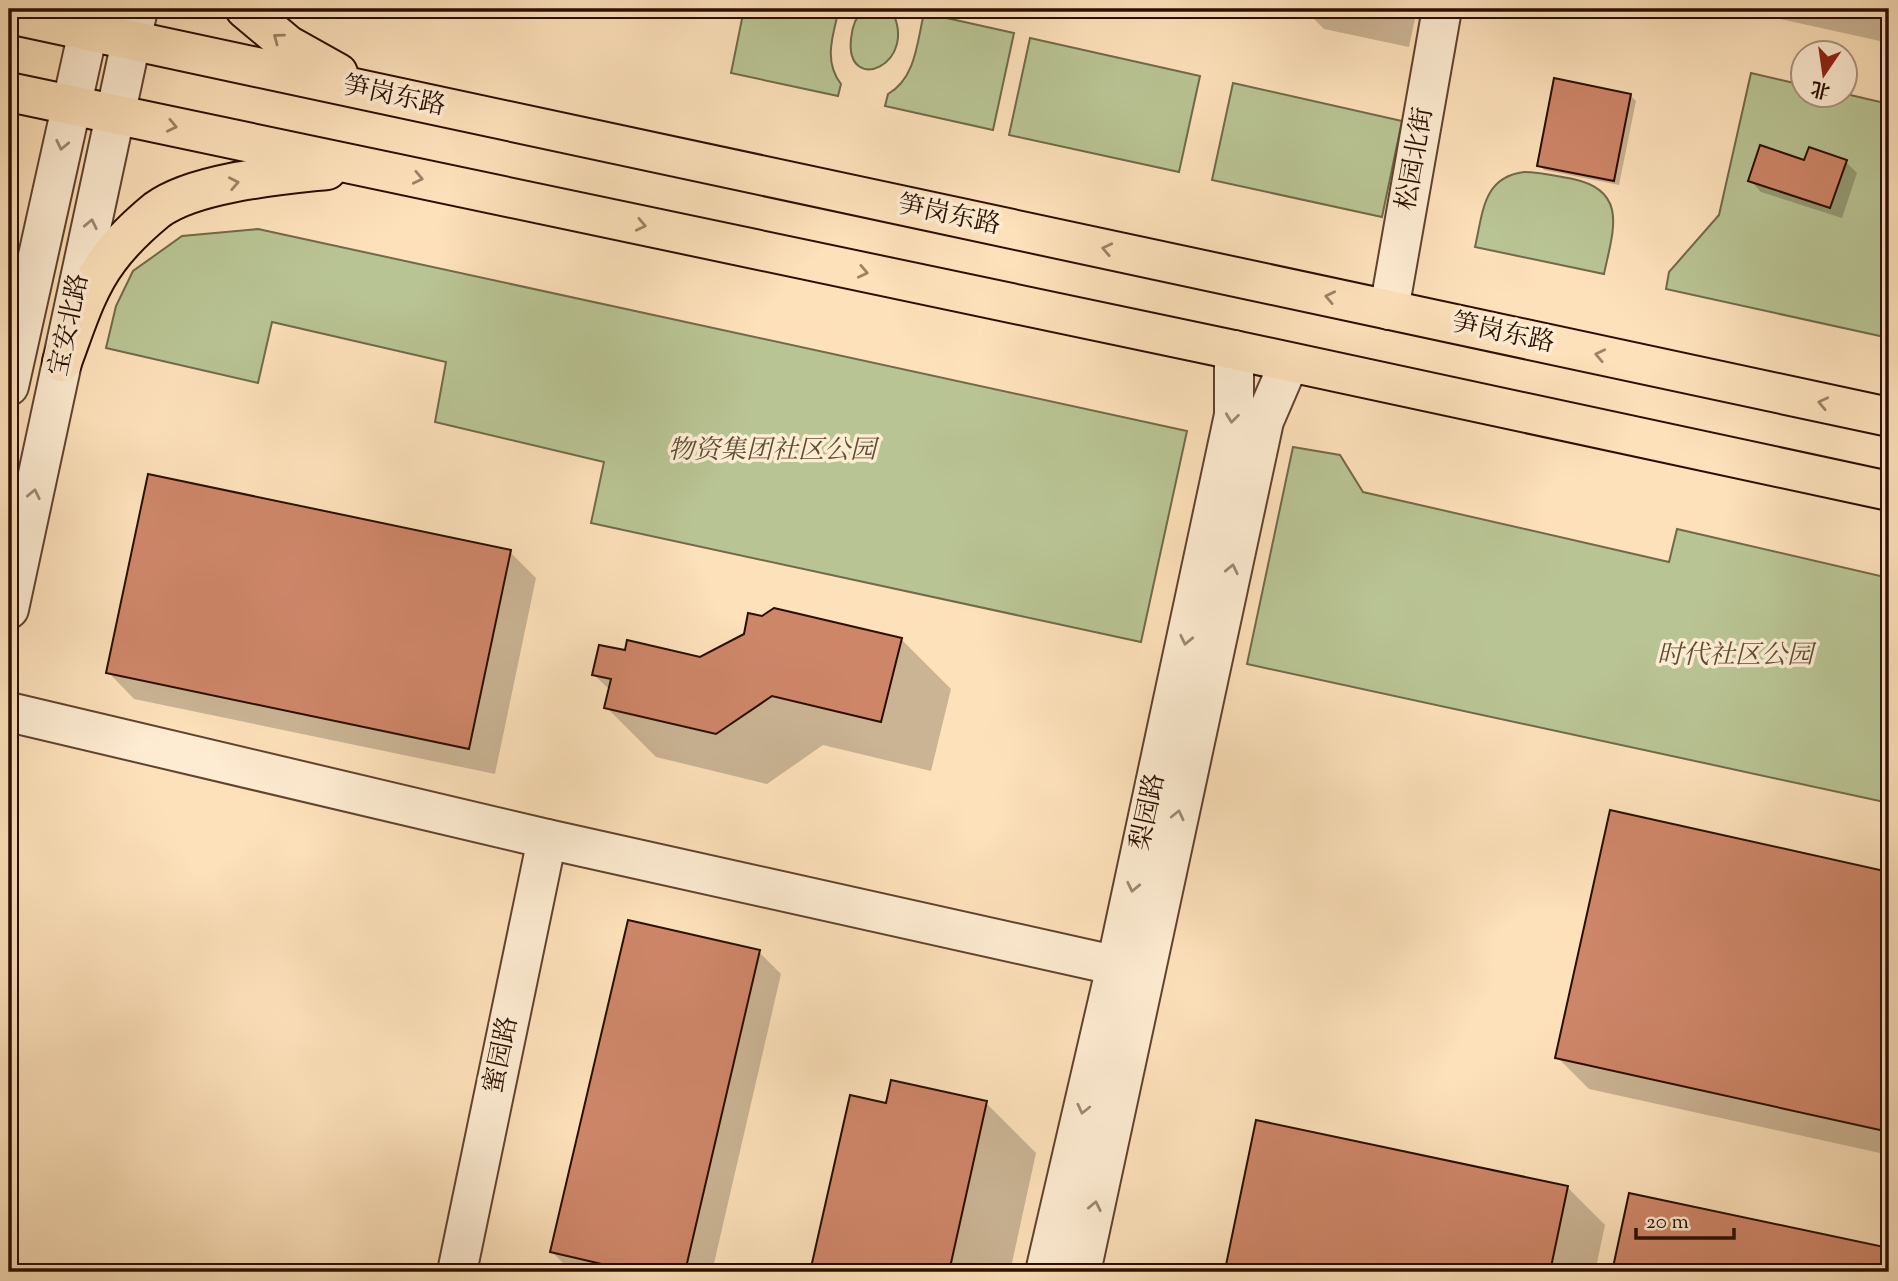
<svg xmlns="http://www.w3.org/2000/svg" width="1898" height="1281" font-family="'Sorts Mill Goudy','Noto Serif SC',serif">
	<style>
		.green { fill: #b9c494; stroke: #72694a; stroke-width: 2 }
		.shadow { fill: #0003 }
		.building { fill: #ce8669; stroke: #2b0e00; stroke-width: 2 }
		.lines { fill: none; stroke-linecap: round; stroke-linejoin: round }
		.minor-casing { stroke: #60432e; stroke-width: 42 }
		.tertiary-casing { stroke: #60432e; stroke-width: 42 }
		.primary-casing { stroke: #2b0e00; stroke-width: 42 }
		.minor { stroke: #feecd2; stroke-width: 38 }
		.tertiary { stroke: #feecd2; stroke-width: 38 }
		.primary { stroke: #fde1ba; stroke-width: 38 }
		.oneway { stroke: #9e8266 }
		.oneway2 { stroke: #9f8874 }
		.labels { text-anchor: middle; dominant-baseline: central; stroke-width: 7; stroke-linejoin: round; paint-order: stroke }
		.street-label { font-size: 26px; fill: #2b0e00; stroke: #feecd2 }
		.park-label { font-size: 26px; font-style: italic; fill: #5d4e34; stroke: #feecd2 }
	</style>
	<rect width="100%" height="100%" fill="#fde1ba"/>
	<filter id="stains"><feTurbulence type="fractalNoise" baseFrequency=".00286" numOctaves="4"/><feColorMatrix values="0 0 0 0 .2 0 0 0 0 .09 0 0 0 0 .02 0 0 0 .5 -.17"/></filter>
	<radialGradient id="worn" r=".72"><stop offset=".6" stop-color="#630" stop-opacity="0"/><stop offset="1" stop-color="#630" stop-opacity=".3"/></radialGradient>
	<g class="green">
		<path d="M744,9h95c-6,26 -16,52 2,75l-3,12 -107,-23z"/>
		<path d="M864,9h27c30,56 -46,87 -40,30 1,-12 4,-22 13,-30z"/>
		<path d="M924,13l90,20 -21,97 -108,-24 3,-12c28,-16 29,-52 36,-81z"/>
		<path d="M1030,38l170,38 -21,96 -170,-37z"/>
		<path d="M1751,73l52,12 1,9h42l43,10v234l-223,-49 3,-17 50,-57z"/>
		<path d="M1233,83l169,38 -20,96 -170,-37z"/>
		<path d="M1524,172c17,0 32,4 49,7 56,12 40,52 31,95l-129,-27c8,-35 8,-70 49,-75z"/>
		<path d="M258,229l929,202 -46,211 -550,-119 13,-61 -169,-40 11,-60 -174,-40 -14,61 -152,-35 10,-42 17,-35 49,-35z"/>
		<path d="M1293,447l47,8 23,37 306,70 8,-33 212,49v225l-642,-139z"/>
	</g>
	<g class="shadow">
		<path d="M1304,9h113l-8,38 -85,-18z"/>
		<path d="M1735,9h154v34z"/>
		<path d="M1630,95l6,6 -17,84 -75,-15 -5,-5z"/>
		<path d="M1805,162h41l11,11 -15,45 -81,-26 -11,-12z"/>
		<path d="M510,552l26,26 -41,196 -361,-75 -26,-27z"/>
		<path d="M901,639l50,50 -20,82 -108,-26 -56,39 -111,-27 -50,-50 4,-17 -16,-15 32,-22 74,6z"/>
		<path d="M1612,812l277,61v282l-300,-66 -32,-32z"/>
		<path d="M759,952l22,22 -69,298h-140l-20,-20z"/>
		<path d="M851,1097l36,8 99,-2 50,50 -26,119h-198z"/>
		<path d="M1567,1187l38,38 -10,47h-359l-8,-8z"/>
		<path d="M1631,1195l258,55v22h-275z"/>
	</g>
	<g class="building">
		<path d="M1554,78l77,16 -17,87 -77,-15z"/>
		<path d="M1760,145l44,15 5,-13 38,13 -17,48 -82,-27z"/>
		<path d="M148,474l363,76 -42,199 -363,-76z"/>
		<path d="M774,608l128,30 -21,84 -109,-26 -56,38 -112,-26 7,-29 -19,-4 7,-30 26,5 2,-10 73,17 44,-23 4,-21 14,3z"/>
		<path d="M1610,810l279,62v260l-334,-74z"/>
		<path d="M628,920l132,30 -75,322h-49l-86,-20z"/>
		<path d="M891,1080l96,21 -38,171h-139l40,-177 36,8z"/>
		<path d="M1256,1120l312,66 -18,86h-289l-35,-7z"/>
		<path d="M1629,1193l260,55v24h-277z"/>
	</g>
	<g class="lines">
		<g class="minor-casing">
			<g id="minor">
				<path d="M1389,310l53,-301"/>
				<path d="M9,712l538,127 598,133"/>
				<path d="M457,1272l90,-433"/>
			</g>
		</g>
		<g class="tertiary-casing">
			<g id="tertiary">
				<path d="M9,386l84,-377"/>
				<path d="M9,609l129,-600"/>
				<path d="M1045,1272l71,-306 118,-551v-65"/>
				<path d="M1081,1272l183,-851 25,-58"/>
			</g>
		</g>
		<g class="primary-casing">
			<g id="primary">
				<path d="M245,9l43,36 50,28"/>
				<path d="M9,14l1880,403"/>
				<path d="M9,92l1225,258 655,141"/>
				<path d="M62,362c13,-34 24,-73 46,-102 13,-18 32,-36 49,-50 38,-28 124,-35 170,-40"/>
			</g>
		</g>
		<use href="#minor" class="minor"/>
		<use href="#tertiary" class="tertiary"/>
		<use href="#primary" class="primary"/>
	</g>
	<defs><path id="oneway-chevron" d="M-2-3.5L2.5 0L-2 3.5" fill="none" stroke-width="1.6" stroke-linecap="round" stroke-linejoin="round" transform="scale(1.75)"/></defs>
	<g class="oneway">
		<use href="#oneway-chevron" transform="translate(278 38) rotate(-143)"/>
		<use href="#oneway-chevron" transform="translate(172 126) rotate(12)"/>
		<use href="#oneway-chevron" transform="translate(418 178) rotate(12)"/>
		<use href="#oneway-chevron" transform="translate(234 183) rotate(-11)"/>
		<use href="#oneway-chevron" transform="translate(641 225) rotate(12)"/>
		<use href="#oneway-chevron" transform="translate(1107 249) rotate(-168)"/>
		<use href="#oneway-chevron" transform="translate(863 272) rotate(12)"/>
		<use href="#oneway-chevron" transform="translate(1330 297) rotate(-168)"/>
		<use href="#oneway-chevron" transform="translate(1600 355) rotate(-168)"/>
		<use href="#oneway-chevron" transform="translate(1823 403) rotate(-168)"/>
	</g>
	<g class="oneway2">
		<use href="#oneway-chevron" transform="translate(62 145) rotate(102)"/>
		<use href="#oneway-chevron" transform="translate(91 224) rotate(-78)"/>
		<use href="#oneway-chevron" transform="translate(1232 418) rotate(97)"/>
		<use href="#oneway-chevron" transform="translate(34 494) rotate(-78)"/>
		<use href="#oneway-chevron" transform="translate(1232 569) rotate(-78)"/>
		<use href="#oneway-chevron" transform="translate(1186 640) rotate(102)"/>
		<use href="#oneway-chevron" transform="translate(1178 815) rotate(-77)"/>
		<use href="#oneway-chevron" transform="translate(1133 887) rotate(102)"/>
		<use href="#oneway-chevron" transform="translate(1083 1109) rotate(103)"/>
		<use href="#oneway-chevron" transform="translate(1095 1206) rotate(-78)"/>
	</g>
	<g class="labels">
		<g class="street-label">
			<text transform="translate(394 97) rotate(12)">笋岗东路</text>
			<text transform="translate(1416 159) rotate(-80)">松园北街</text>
			<text transform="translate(949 216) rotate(12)">笋岗东路</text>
			<text transform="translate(70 325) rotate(-78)">宝安北路</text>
			<text transform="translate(1503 334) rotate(12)">笋岗东路</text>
			<text transform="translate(1149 812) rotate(-78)">梨园路</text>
			<text transform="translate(502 1055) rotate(-78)">蜜园路</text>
		</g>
		<g class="park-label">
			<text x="772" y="451">物资集团社区公园</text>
			<text x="1735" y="656">时代社区公园</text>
		</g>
	</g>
	<rect width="1898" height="1281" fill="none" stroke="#fde1ba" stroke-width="35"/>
	<rect x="10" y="10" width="1877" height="1260" fill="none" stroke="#2b0e00" stroke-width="3.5"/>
	<rect x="18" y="18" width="1863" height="1246" fill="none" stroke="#2b0e00" stroke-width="2"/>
	<g transform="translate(1824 74) rotate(193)"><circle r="33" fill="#feecd2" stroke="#aa937e" stroke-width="2"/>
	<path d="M0-5L12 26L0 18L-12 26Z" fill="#8f2418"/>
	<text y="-10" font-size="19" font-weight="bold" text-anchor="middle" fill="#2b0e00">北</text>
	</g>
	<path d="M1636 1228v10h98v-10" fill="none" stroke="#2b0e00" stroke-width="3.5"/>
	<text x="1646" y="1228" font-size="21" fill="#2b0e00" stroke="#feecd2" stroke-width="5" paint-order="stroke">20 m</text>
	<rect width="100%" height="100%" filter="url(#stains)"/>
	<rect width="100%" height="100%" fill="url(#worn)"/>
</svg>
